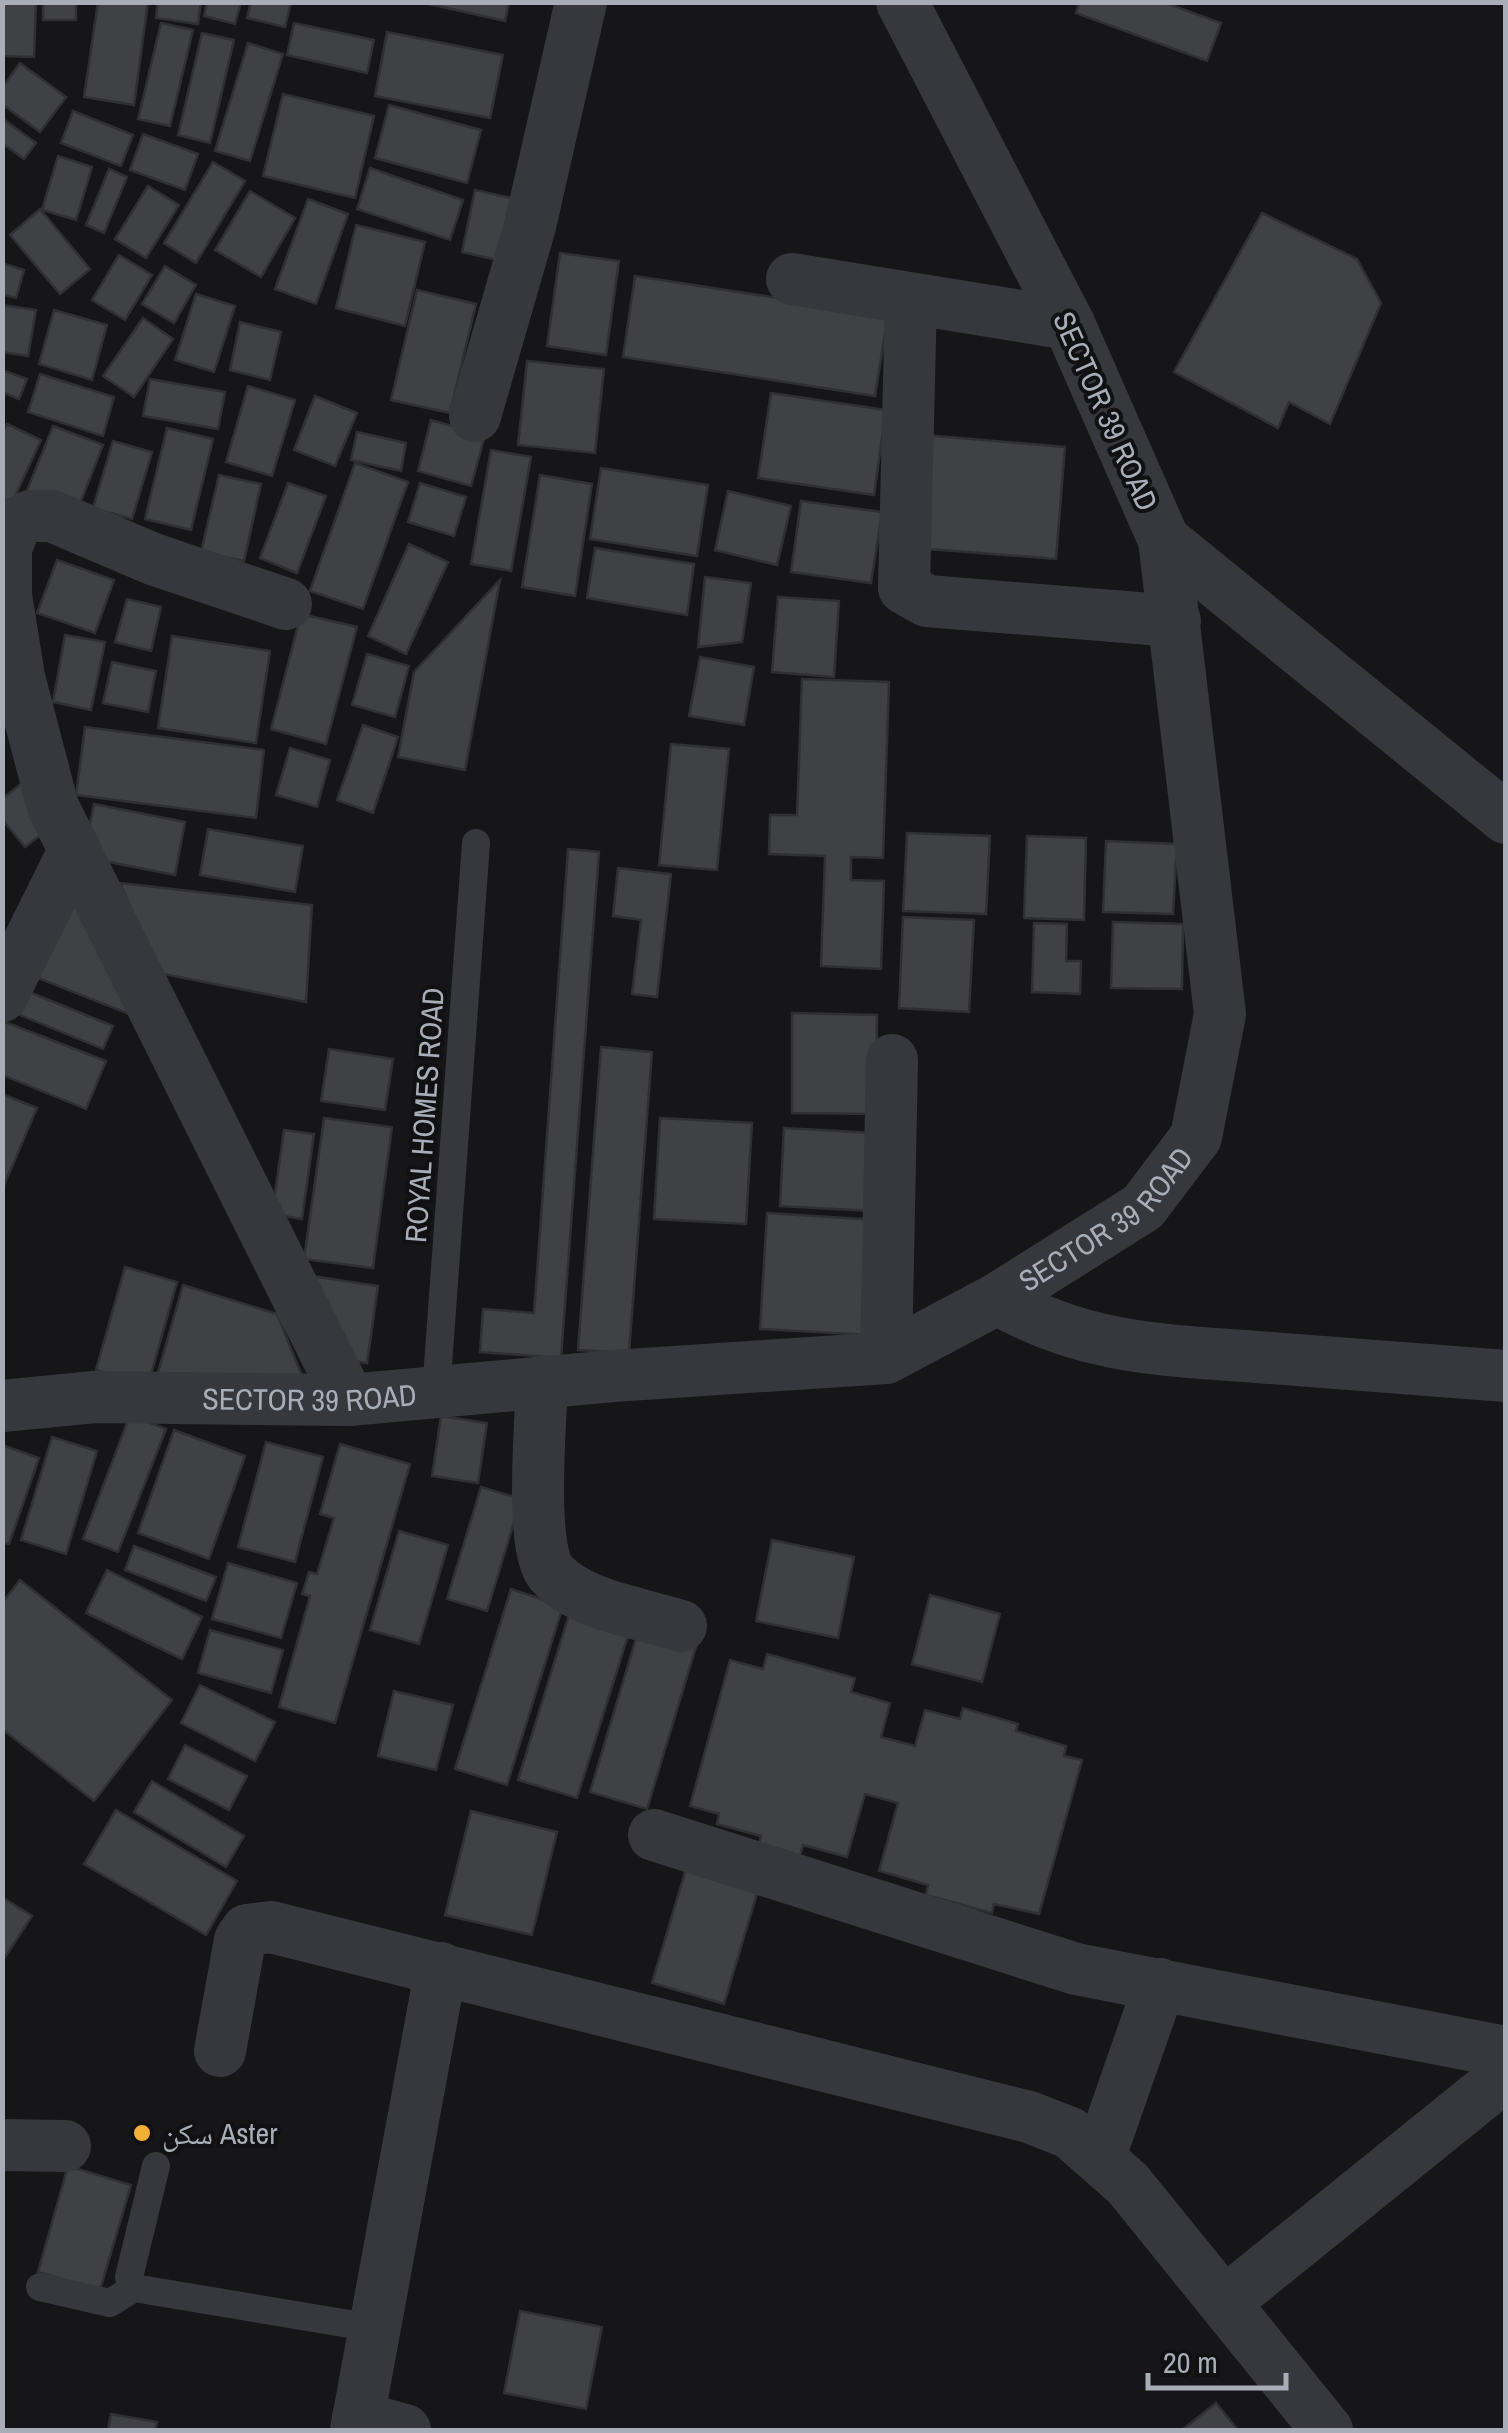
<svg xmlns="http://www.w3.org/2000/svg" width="1508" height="2433" font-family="'Archivo Narrow','Noto Naskh Arabic',sans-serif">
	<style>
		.building { fill: #404145; stroke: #303034; stroke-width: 2.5 }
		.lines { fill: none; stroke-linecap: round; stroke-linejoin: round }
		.service { stroke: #37383d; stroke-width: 28 }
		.minor { stroke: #37383d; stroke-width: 52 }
		.poi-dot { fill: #f2b134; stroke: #111113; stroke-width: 4 }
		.labels { text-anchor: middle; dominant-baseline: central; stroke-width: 8; stroke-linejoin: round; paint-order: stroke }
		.street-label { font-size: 30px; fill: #a8adb8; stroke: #111113 }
		.poi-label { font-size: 30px; fill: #a8adb8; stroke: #111113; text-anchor: start }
	</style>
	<rect width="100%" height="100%" fill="#161618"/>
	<g class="building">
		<path d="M2,2h34l-2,55 -32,-1z"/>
		<rect x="43" y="2" width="33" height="18"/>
		<path d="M98,2h50l-14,103 -50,-8z"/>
		<path d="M158,2h43l-3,22 -42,-6z"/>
		<path d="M207,2h34l-6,22 -31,-8z"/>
		<path d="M251,2h40l-6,25 -38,-9z"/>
		<path d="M420,2h89l-4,19z"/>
		<path d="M1080,2h83l58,21 -14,38 -131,-48z"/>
		<path d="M161,23l32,7 -23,96 -32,-7z"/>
		<path d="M294,23l80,17 -7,33 -80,-18z"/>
		<path d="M387,32l116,23 -13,63 -115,-22z"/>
		<path d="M202,33l32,7 -24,103 -32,-8z"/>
		<path d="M248,43l35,11 -33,107 -35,-10z"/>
		<path d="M20,63l46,34 -26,35 -38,-28v-16z"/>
		<path d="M283,94l91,22 -19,82 -92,-22z"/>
		<path d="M389,105l92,25 -14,53 -92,-25z"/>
		<path d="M73,111l60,24 -12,31 -60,-23z"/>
		<path d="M2,118l34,25 -12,16 -22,-16z"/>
		<path d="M143,134l55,20 -13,36 -55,-20z"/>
		<path d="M58,156l34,11 -16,53 -34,-10z"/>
		<path d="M213,162l32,19 -49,82 -32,-20z"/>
		<path d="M370,168l93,32 -13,40 -93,-31z"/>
		<path d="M109,169l18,8 -23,56 -18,-8z"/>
		<path d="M148,186l31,19 -33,53 -31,-19z"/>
		<path d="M475,190l36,8 -14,62 -35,-8z"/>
		<path d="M250,191l45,27 -34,59 -46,-27z"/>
		<path d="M308,199l40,15 -32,90 -41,-15z"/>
		<path d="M40,209l50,60 -30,25 -50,-59z"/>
		<path d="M1262,213l95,46 24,44 -51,121 -41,-22 -11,26 -104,-56z"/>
		<path d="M356,225l69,17 -20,84 -69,-18z"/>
		<path d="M560,253l59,8 -13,94 -59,-9z"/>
		<path d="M119,255l33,20 -27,45 -33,-20z"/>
		<path d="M2,263l22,7 -8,28 -14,-4z"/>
		<path d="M165,266l31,19 -22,38 -32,-19z"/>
		<path d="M635,276l253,39 -13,81 -252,-39z"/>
		<path d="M417,290l59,14 -26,109 -59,-13z"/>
		<path d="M196,294l39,12 -21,66 -39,-12z"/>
		<path d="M2,305l34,5 -8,46 -26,-4z"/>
		<path d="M54,310l53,15 -15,55 -53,-16z"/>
		<path d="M143,318l30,21 -39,58 -31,-21z"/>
		<path d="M240,322l41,10 -11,48 -40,-10z"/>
		<path d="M527,361l77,8 -9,84 -77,-8z"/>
		<path d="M2,370l25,9 -8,20 -17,-7z"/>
		<path d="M40,374l74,23 -11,39 -75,-24z"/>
		<path d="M150,379l75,13 -7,37 -75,-13z"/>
		<path d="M248,386l47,14 -23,76 -46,-14z"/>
		<path d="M771,393l115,17 -12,85 -116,-17z"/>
		<path d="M315,396l42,17 -22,53 -41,-16z"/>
		<path d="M431,420l54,15 -14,51 -53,-15z"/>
		<path d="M7,424l34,16 -32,69 -7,-3v-72z"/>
		<path d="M53,426l50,19 -29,74 -50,-21z"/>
		<path d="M167,428l46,11 -22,91 -46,-11z"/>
		<path d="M357,432l49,11 -5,28 -50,-11z"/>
		<path d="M925,435l140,12 -9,112 -140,-11z"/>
		<path d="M113,441l39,11 -20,67 -39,-11z"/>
		<path d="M491,450l40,7 -20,114 -40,-7z"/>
		<path d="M355,463l53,19 -45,127 -53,-18z"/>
		<path d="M601,468l107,17 -11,71 -107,-17z"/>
		<path d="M219,475l42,9 -17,77 -43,-9z"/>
		<path d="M540,475l52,9 -17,112 -53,-9z"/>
		<path d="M288,483l38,13 -29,77 -37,-15z"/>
		<path d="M420,483l46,14 -12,39 -46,-14z"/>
		<path d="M728,491l63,15 -14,59 -62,-15z"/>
		<path d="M801,501l81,11 -11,71 -80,-11z"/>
		<path d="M409,544l39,18 -42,92 -38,-18z"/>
		<path d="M595,548l99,16 -7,51 -100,-17z"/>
		<path d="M57,560l57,20 -19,53 -58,-20z"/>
		<path d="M705,577l46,6 -9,59 -44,5z"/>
		<path d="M500,580l-35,190 -67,-13 16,-85z"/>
		<path d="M778,597l61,4 -5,76 -62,-5z"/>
		<path d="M127,599l34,8 -10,44 -36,-9z"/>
		<path d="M301,614l56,13 -31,117 -55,-15z"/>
		<path d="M65,635l40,7 -14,68 -38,-8z"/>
		<path d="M172,636l98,15 -14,92 -98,-15z"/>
		<path d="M367,654l42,12 -14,51 -43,-12z"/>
		<path d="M700,657l54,10 -10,58 -55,-9z"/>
		<path d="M112,662l44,9 -8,41 -45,-9z"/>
		<path d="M802,679l87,3 -6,176 -32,-1v23l33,1 -3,88 -60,-3 4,-110 -56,-2 1,-39h27z"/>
		<path d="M363,725l35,12 -25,76 -36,-13z"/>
		<path d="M85,727l179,23 -8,68 -180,-23z"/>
		<path d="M671,744l58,5 -12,121 -58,-5z"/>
		<path d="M290,748l40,12 -13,47 -41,-12z"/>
		<path d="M26,780l33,41 -34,26 -23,-28v-20z"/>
		<path d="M94,804l91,18 -10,53 -92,-18z"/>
		<path d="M208,829l95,17 -8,46 -95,-17z"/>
		<path d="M907,833l83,3 -4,78 -83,-3z"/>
		<path d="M1027,836l59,2 -2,82 -60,-2z"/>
		<path d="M1106,841l71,3 -4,70 -70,-2z"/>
		<path d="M568,849l31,3 -38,506 -81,-6 3,-43 51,4z"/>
		<path d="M618,868l53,6 -14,123 -25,-3 9,-74 -28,-4z"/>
		<path d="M120,883l192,22 -6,97 -148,-29z"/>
		<path d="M70,889l77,132 -119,-47z"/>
		<path d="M903,917l71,3 -5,92 -70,-4z"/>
		<path d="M1113,922l70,2 -1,65 -71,-1z"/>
		<path d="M1034,923l33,1 -1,37h15l-1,33 -48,-2z"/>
		<path d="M17,987l96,39 -10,23 -100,-41z"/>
		<path d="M792,1013l85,2 -1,99 -84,-1z"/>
		<path d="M2,1021l104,40 -20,48 -84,-34z"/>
		<path d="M601,1047l51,5 -23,301 -51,-3z"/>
		<path d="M329,1049l64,10 -8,51 -64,-9z"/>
		<path d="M2,1094l35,14 -35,82z"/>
		<path d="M324,1118l68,9 -19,141 -69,-9z"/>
		<path d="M660,1118l92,5 -6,101 -92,-5z"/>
		<path d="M784,1128l90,5 -3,78 -91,-5z"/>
		<path d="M284,1130l30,4 -12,85 -30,-5z"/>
		<path d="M767,1213l109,7 -7,115 -109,-6z"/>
		<path d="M125,1267l52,15 -29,103 -52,-15z"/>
		<path d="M299,1274l79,12 -11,77 -29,-4z"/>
		<path d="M183,1285l94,29 25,62h-145z"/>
		<path d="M130,1415l36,14 -48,123 -35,-13z"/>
		<path d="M441,1416l46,7 -9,60 -46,-7z"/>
		<path d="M174,1430l71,26 -36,103 -71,-26z"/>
		<path d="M52,1437l45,14 -31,103 -45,-14z"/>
		<path d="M266,1442l57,15 -28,105 -57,-15z"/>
		<path d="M340,1444l70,20 -75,259 -56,-16 31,-111 -8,-2 7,-22 8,2 17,-56 -14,-4z"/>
		<path d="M2,1445l37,13 -30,86 -7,-2z"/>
		<path d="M481,1487l40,12 -34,112 -40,-12z"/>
		<path d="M399,1531l49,14 -29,99 -49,-14z"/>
		<path d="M772,1540l82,17 -16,81 -82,-17z"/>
		<path d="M134,1546l82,31 -10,24 -81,-31z"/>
		<path d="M228,1563l69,20 -16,55 -69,-19z"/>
		<path d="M107,1570l95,47 -20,42 -96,-46z"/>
		<path d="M20,1580l152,120 -78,101 -92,-72v-126z"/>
		<path d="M511,1589l52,17 -56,179 -52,-16z"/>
		<path d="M930,1595l70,19 -18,68 -70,-18z"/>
		<path d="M572,1605l60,18 -55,175 -59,-18z"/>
		<path d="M641,1622l57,18 -51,169 -57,-17z"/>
		<path d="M210,1630l73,20 -12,43 -73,-20z"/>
		<path d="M767,1654l88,24 -4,14 39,11 -9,34 34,9 10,-36 35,9 3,-11 55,16 -2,7 50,15 -2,10 18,4 -43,154 -45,-10 -2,9 -66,-18 2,-10 -49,-14 19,-68 -33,-9 -18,63 -44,-12 -4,14 -41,-11 3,-12 -44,-12 2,-10 -29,-8 40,-146 33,9z"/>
		<path d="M200,1685l75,37 -20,39 -74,-38z"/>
		<path d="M394,1691l59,14 -17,65 -58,-14z"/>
		<path d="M185,1745l62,31 -18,34 -61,-31z"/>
		<path d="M152,1781l92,55 -18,31 -92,-55z"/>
		<path d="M116,1810l121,71 -31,54 -122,-71z"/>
		<path d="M471,1811l86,21 -25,103 -87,-20z"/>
		<path d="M686,1869l72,21 -34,114 -72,-21z"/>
		<path d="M2,1897l30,19 -30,46z"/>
		<path d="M68,2166l63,19 -31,105 -62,-18z"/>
		<path d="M520,2311l82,16 -16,82 -82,-16z"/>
		<path d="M1216,2403l22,27h-56z"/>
		<path d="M111,2414l46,8 -2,8h-47z"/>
	</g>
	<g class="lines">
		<g class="service">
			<path d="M436,1392l40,-549"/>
			<path d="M156,2166l-27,111 5,11 239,40"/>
			<path d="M40,2287l70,16 24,-15"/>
		</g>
		<g class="minor">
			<path d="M792,279l277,45"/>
			<path d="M911,299l-7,289 23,13 248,20"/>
			<path d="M475,416l55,-190 51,-224"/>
			<path d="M1164,540l342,278"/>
			<path d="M286,604l-133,-45 -101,-43h-22l-15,8 -9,25v46l13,82 34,130 296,593"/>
			<path d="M2,996l73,-147"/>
			<path d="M997,1299c91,52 171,51 273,59 78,6 157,12 236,18"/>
			<path d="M886,1358l6,-298"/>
			<path d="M542,1382c-1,38 -13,168 10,192 30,32 89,39 129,52"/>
			<path id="s1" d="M2,1406l93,-9 254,3 264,-24 273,-18 111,-59 146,-92 53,-70 24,-123 -56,-474 -95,-216 -167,-322"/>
			<path d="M654,1835l422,134 430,83"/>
			<path d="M220,2051l20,-111 7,-10 24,-3 758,190 41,16 58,51 199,246"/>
			<path d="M2,2145l63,1"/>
			<path d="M1100,2156l60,-172"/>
			<path d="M1225,2302l281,-227"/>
			<path d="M358,2417l47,13"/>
			<path d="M356,2430l85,-462"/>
		</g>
	</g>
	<circle class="poi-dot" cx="142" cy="2133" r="10"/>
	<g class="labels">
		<g class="street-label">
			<text transform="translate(1106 411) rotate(66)">SECTOR 39 ROAD</text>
			<text transform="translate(424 1115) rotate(-86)">ROYAL HOMES ROAD</text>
			<text stroke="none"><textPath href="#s1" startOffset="1148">SECTOR 39 ROAD</textPath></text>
			<text stroke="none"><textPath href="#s1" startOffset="308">SECTOR 39 ROAD</textPath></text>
		</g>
		<g class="poi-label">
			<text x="162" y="2133">سكن Aster</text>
		</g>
	</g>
	<rect width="1508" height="2433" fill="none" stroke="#a8adb8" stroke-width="10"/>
	<path d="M1148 2373v15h138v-15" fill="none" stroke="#a8adb8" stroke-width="5"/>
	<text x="1163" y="2373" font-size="30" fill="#a8adb8" stroke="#111113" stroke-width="8" paint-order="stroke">20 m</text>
</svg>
